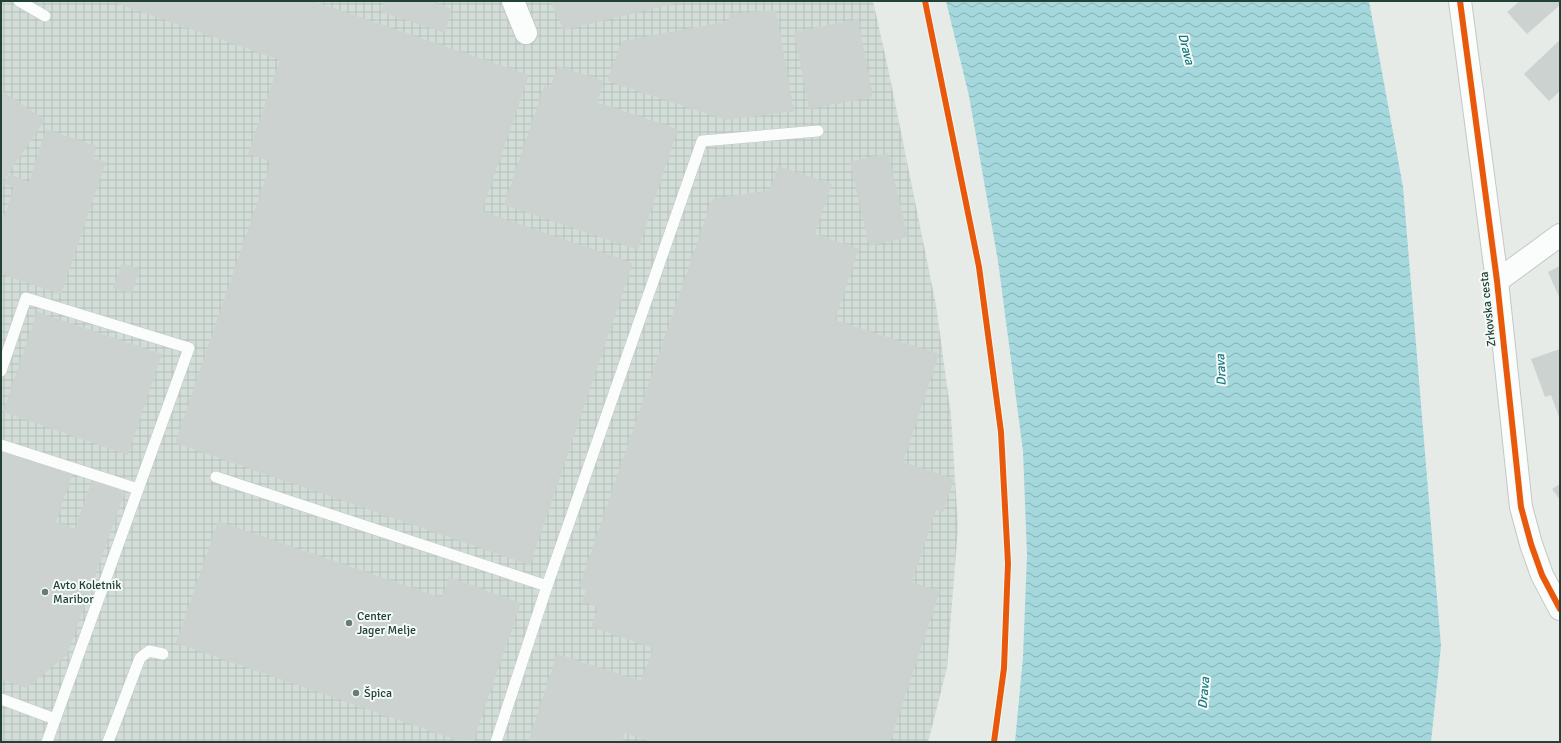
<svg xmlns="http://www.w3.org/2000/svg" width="1561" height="743" font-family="Signika,sans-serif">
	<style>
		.industrial { fill: url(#industrial-grid) }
		.water { fill: url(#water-waves) }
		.building { fill: #ccd2d0 }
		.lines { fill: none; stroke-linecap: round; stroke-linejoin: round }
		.service-casing { stroke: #c3c8c5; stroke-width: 12 }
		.minor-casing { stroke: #c3c8c5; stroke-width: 24 }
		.service { stroke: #fbfcfc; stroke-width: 11 }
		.minor { stroke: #fbfcfc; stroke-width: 22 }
		.cycleway-casing { stroke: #f4faf7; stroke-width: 8 }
		.cycleway { stroke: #e8590c; stroke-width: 6 }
		.poi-dot { fill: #667c74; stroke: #f4faf7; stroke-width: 1.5 }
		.labels { text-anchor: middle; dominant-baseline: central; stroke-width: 4; stroke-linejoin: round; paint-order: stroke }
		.street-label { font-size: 12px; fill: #214136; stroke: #f4faf7 }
		.poi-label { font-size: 12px; fill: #214136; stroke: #f4faf7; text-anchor: start }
		.water-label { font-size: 13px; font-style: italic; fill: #167782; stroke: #f4faf7 }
	</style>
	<defs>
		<pattern id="industrial-grid" width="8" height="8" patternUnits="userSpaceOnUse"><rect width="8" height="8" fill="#d3ddd8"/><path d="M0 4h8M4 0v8" fill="none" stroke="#b5bfba"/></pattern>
		<pattern id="water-waves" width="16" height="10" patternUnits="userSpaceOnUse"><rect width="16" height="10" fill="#a4d8dc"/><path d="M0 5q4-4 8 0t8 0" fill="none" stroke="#85b1b3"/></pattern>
	</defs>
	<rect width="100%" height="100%" fill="#e6ebe8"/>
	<path class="industrial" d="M1,1h872l15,67 48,237 15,110 7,112 -11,141 -19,74h-927z"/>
	<path class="water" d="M946,1h423l34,186 38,459 -10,96h-416l8,-85 4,-102 -4,-104 -25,-190 -29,-165z"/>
	<g class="building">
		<path d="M110,1h203l216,74 -47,136 151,52 -103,302 -355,-122 96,-281 -23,-8 32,-94z"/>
		<path d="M385,1h44l23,8 -7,24 -64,-21z"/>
		<path d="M550,1h131v1l-117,28z"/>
		<path d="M1520,1h40v4l-33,29 -20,-22z"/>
		<path d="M776,10l18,101 -68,9 -119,-39 15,-40 107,-20v-7z"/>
		<path d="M858,19l15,78 -64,12 -15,-77z"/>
		<path d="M1560,40v51l-11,10 -25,-27z"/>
		<path d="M558,66l46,15 -7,21 81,27 -40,121 -134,-45 40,-119 6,2z"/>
		<path d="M1,90l44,30 -44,64z"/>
		<path d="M46,129l51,17 -4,12 13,4 -45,132 -60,-20v-49l13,-37 -11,-5 7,-9 19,8z"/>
		<path d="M888,153l20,84 -39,9 -19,-84z"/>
		<path d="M778,166l54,18 -17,50 44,15 -24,71 104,34 -36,108 51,17 -11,33 -7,-2 -24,72 28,9 -50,151h-238l-27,-9 -3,9h-94l29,-88 84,27 12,-33 -62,-21 7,-20 -16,-5 4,-12 -7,-3 133,-388 58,-9z"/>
		<path d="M122,263l18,6 -8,25 -19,-6z"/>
		<path d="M1560,266v33l-12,-27z"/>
		<path d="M37,312l125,42 -34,101 -125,-43z"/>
		<path d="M1560,349v71l-9,-25 -6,2 -14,-38z"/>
		<path d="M1,450l71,25 -16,47 19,7 17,-49 33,12 -58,163 -41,33 -25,-9z"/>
		<path d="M1560,484v16l-8,-11z"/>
		<path d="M218,521l224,77 7,-21 72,26 -48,139h-11l-286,-99z"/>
	</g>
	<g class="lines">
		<g class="service-casing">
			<g id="service">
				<path d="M19,1l26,15"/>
				<path d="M1,371l25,-73 163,50 -142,394"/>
				<path d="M1,445l137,44"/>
				<path d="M216,477l331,109"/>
				<path d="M1,699l54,20"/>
				<path d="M108,742l32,-84 9,-7 14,3"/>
				<path d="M496,742l51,-156 155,-445 116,-10"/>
			</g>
		</g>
		<g class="minor-casing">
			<g id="minor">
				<path d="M513,1l13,32"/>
				<path d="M1460,1l37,280 24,226 10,37 11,31 18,34"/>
				<path d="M1497,281l63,-46"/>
			</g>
		</g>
		<use href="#service" class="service"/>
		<use href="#minor" class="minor"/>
		<g class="cycleway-casing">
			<g id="cycleway">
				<path d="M925,1l54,266 22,165 7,131 -4,105 -10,74"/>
				<path d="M1460,1l37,280 24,226 10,37 11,31 18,34"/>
			</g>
		</g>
		<use href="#cycleway" class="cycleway"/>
	</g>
	<g class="poi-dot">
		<circle cx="45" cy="592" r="4"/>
		<circle cx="349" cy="623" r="4"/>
		<circle cx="356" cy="693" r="4"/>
	</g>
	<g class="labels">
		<g class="street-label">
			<text transform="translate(1488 309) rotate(-96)">Zrkovska cesta</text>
		</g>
		<g class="poi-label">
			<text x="53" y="585">Avto Koletnik<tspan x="53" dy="14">Maribor</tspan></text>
			<text x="357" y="616">Center<tspan x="357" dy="14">Jager Melje</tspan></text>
			<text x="364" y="693">Špica</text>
		</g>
		<g class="water-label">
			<text transform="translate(1186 49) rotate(76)">Drava</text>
			<text transform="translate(1221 370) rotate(-93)">Drava</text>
			<text transform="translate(1204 693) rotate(-85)">Drava</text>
		</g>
	</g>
	<rect width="1561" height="743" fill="none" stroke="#214136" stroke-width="4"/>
</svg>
